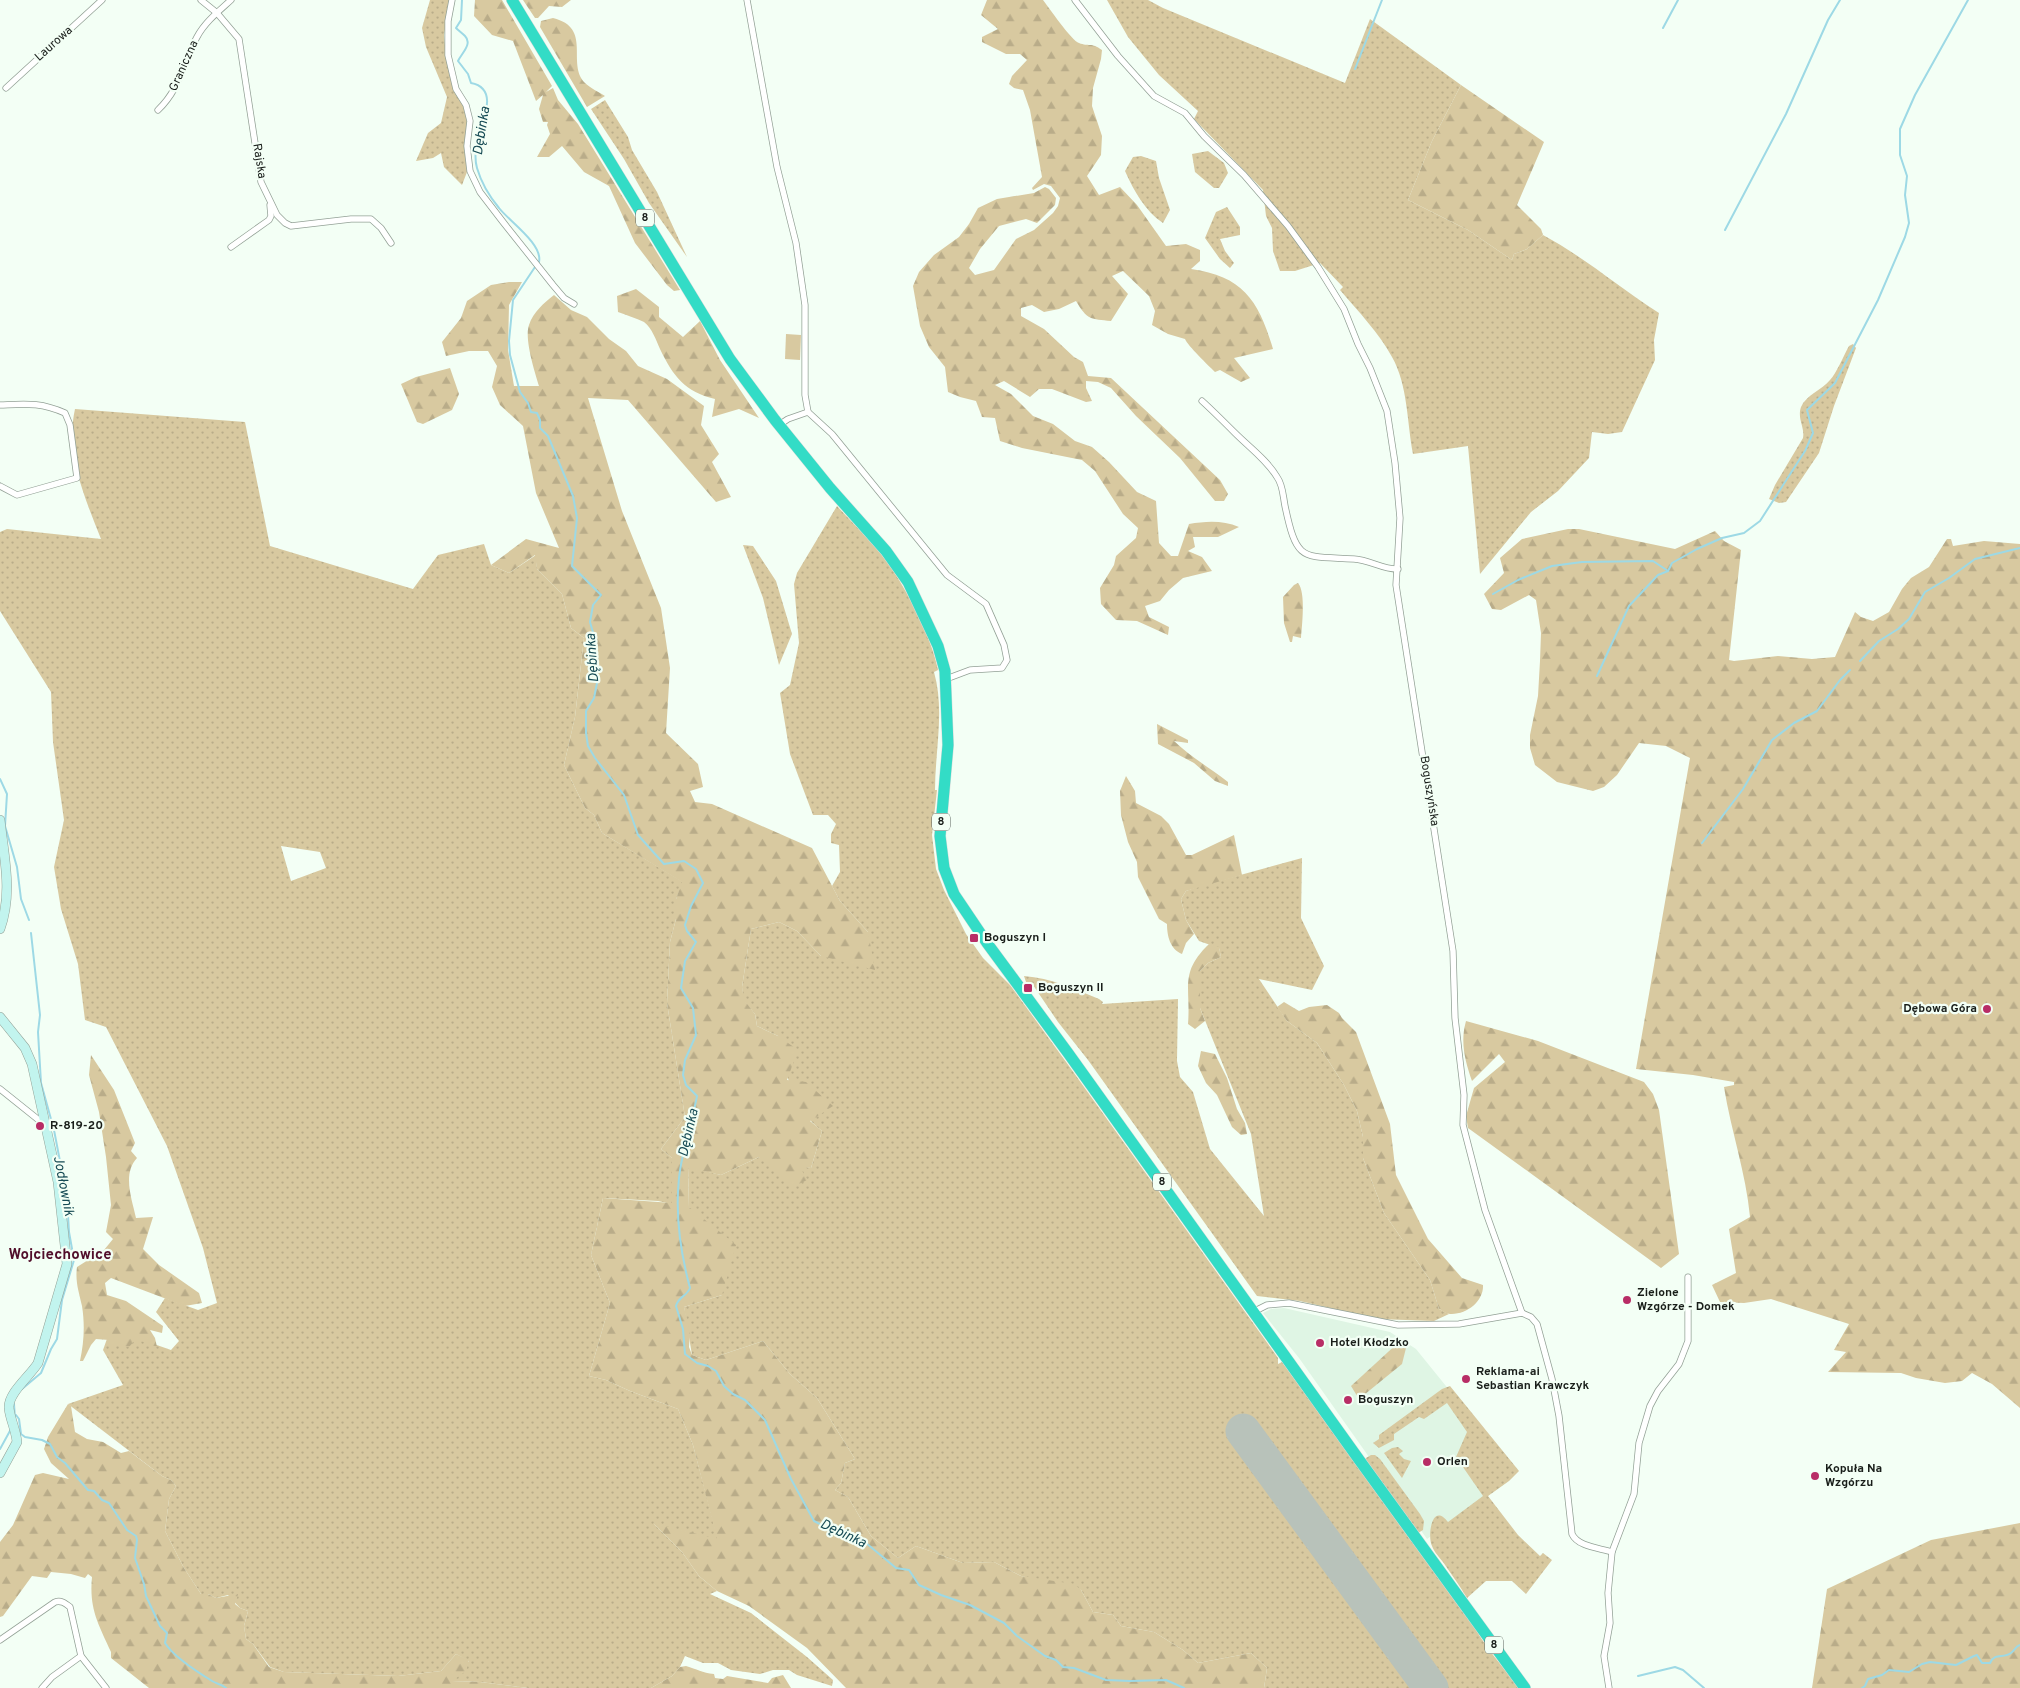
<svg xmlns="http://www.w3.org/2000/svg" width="2020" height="1688" font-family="Overpass,sans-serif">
  <defs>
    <pattern id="grass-dots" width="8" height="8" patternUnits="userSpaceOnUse" patternTransform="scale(1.25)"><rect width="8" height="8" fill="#d8c9a0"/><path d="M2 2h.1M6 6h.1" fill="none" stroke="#b9ac89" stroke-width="1.8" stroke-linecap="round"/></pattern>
    <pattern id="forest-firs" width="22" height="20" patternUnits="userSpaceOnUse" patternTransform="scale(1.25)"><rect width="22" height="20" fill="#d8c9a0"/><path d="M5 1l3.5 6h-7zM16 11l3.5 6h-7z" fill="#b9ac89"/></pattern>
  </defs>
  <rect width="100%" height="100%" fill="#f3fff5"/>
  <path fill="#dff5e4" d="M1284,1308L1390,1332L1416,1349L1450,1391L1507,1482L1427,1539L1299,1358L1263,1313L1271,1309Z"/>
  <g fill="url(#grass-dots)" fill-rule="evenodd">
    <path d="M430,0H450L444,35L446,56L464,106L467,122L464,146L467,172L462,185L444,167L441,153L433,158L416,161L428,133L441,123L447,97L426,47L422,28Z"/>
    <path d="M1107,0H1148L1163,8L1345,83L1370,19L1461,85L1432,141L1408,200L1468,230L1512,260L1514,254L1527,249L1543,235C1584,257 1620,288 1659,313L1654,340L1655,360L1622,432L1608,434L1592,432L1589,458L1558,491L1531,512L1480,574L1468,446L1413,454C1407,423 1408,385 1392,357C1379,333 1358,311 1340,290L1343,287L1320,263L1295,271H1280L1273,251L1272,228L1266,216L1263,190L1194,119L1198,111L1159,75L1128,37Z"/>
    <path d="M605,100L628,137L632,150L657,192L687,257L649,203L624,159L591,109Z"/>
    <path d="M1208,151L1224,163L1228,173L1219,188H1214L1195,172L1192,154Z"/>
    <path d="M1141,156L1156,161L1159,178L1170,210L1163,223C1145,211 1134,191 1125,171L1133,157Z"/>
    <path d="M1227,207L1240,227V235L1220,239L1225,251L1234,263L1230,268L1220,259L1205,238L1216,212Z"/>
    <path d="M1853,344L1856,348L1834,406L1819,453L1786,502L1779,503L1769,499L1775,485L1803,438C1805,427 1797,419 1801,407C1806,395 1822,390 1830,380C1836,374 1844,355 1849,346Z"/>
    <path d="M75,409L245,422L270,546L413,589L438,555L484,544L491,565L509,573L536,555L537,569L562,594L571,628L584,638L575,717L564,765L585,808L594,815L602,833L683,882L676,899V919L670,942L667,1003L685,1117L661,1149L672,1158V1204L658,1201L603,1198L591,1255L610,1303L589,1376L606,1380L630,1391L678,1409L693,1445L718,1540L654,1524L682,1552L699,1576L717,1591L710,1594L751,1613L807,1657L833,1680L832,1686L797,1675L789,1670H773L760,1674L731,1670L718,1663H703L685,1656L680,1667L672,1676L651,1688H528L480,1682L451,1681L469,1661L456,1654L441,1671L398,1676L284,1672L270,1667L253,1644L246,1639L244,1626L248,1611L240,1608L228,1595L216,1598L208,1594H201L184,1568L165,1531L169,1499L176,1486L171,1480L162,1476L68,1404L123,1385L103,1350L108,1336L134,1337L171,1350L179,1341L156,1312L165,1298L198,1310L217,1303L203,1248L167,1146L106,1027L85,1020L78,964L61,909L54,867L64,820L53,742L51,692L0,611V532L7,529L101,539C85,498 65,454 75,409ZM281,846L320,852L326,868L291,881Z"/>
    <path d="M837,506C855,526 877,546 892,569C910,596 932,639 938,670L934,672C945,710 935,751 935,790H937L932,835L936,869L944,890L966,934L983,958L1010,985L1069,1066L1278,1358V1364L1282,1362L1472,1622C1484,1647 1503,1666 1519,1688H1264L1267,1668L1251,1653L1198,1663L1183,1650L1154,1632L1121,1626L1113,1615L1093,1612L1081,1590L1021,1576L994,1562L963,1563L916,1546L898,1558L871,1536L848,1497L835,1490L841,1483L845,1463L855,1459L817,1398L790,1374L763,1341L706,1360L692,1355L684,1307L722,1295L689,1207L688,1167L721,1175L759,1157L811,1168L822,1131C792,1108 785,1071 778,1036L757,1026L755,1014L743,1000L742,987L751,929L779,922L797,931L821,956L868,932L840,901L832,886L840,872L839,845L831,843V834L836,824L828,815H813L790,754L780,693L790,685L799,643L794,584L797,573Z"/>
    <path d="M743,545L753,546L776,581L792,634L779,665L763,598Z"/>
    <path d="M1302,858L1301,918L1324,966L1312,990L1259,979L1287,1021L1317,1043L1344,1085L1357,1111L1363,1137V1158L1384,1213L1430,1280L1439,1309L1449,1314L1434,1321L1377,1319L1300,1301L1257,1296L1088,1060L1058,1022L1033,985L1026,982L1024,976C1051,978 1075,989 1099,999L1103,1002L1102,1004L1178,999L1177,1061L1180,1077L1193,1092L1210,1149L1264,1216L1251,1134L1200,1008V971L1208,963L1221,957L1219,948L1199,941L1186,920L1181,899L1186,891L1197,887Z"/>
    <path d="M1450,1386L1519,1471L1509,1481L1488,1496L1518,1535L1540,1556L1543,1553L1552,1560L1526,1594L1512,1581H1486L1467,1598C1460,1586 1451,1574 1443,1562C1440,1558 1434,1552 1432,1546C1427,1536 1432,1501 1448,1522L1483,1496L1456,1457L1467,1432L1447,1403L1424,1419L1419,1417L1394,1434V1440L1379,1448L1373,1443L1379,1439V1435L1442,1389Z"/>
    <path d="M1398,1447L1403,1451L1399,1454L1404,1459L1411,1461L1402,1478L1384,1453L1392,1448Z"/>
    <path d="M1371,1455H1375L1380,1459L1420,1514L1424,1521L1423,1530L1418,1533L1365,1461L1366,1458Z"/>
  </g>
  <g fill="url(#forest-firs)">
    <path d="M475,0H502L552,86L546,92L553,88L558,100L578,124L680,290L674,291L667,285L635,243L609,186L584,172L562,146L549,157H537L550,134L547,125L548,122H543L539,109L543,95L536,101L513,41L492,35L474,16Z"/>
    <path d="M523,0H571L562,7L549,6L538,18H535Z"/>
    <path d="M987,0H1043C1049,8 1072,41 1079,43C1089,47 1091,42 1102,50L1101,59L1093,88L1092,106L1102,136L1101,155L1087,176L1099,195L1120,187L1137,205L1166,246L1186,244L1200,250V261L1191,269C1243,276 1259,301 1273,349L1234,358L1250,378L1241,382L1220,370L1215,372C1208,365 1188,346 1185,339L1168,334L1152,325L1155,311L1149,296L1123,271L1112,276L1128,294L1111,321C1091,319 1087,320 1076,301L1059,309L1044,312L1032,305L1021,308V316L1044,329L1074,357L1083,362L1088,376L1111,378L1220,480L1228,494L1224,501H1215L1180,458L1136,416L1111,388L1098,382L1086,381V388L1092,401L1086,402L1052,389H1039L1030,397L1004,381L995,385L1011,394L1033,416L1053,424L1075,441L1092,447L1109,462L1137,492L1156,501L1159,543L1171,556H1178L1189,524C1206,521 1223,520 1239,527L1218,537H1193L1195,547L1188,551L1202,557L1212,571L1183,578L1169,590L1160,601L1145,606L1149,617L1169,627L1168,635L1137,621L1116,620L1101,604L1100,588L1114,565L1116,556L1136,538L1138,528L1123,514L1095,471L1082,460L1022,448L1000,441L995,418L982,417L976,401L960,397L948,392L945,367L929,347L920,326L913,286L919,272L934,255L959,237L969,224L978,208L997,199L1034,193L1045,187L1049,189L1056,198L1055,205L1037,223L1026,219L999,226L980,249L969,268L975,275L994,270L1016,239L1034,230L1053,213L1058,206L1060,198L1051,186L1044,184L1033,190L1032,188L1042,177L1030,110L1023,90L1014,88L1009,84L1012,76L1027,60L1020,54H1006L982,42V37L998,29L981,15Z"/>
    <path d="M553,18C593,28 566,63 585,83C590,88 599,92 605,96L587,107L540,27L541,21Z"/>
    <path d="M1461,85L1544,142L1517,205L1541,229L1543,235L1527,249L1514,254L1512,260L1468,230L1408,200L1432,141Z"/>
    <path d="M509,282H522L509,305L508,350L514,386H539C535,372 524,339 529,325C533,312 544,303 554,295L571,310L587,317L609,339L626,351L638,366L667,379L704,406L701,425L719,454L712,462L731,497L716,502L628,400L588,398L622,511L661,608L670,668L666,733L698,764L703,787L690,791L695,802L712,804L812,848L840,901L868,932L875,970L821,956L797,931L779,922L751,929L742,987L744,1000L755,1014L757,1026L778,1036L798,1050L787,1080L806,1082L833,1106L810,1121L822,1131L811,1168L800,1167L807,1180L793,1187L759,1157L721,1175L688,1168L689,1207L736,1245L722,1295L684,1307L690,1331L689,1347L692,1355L706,1360L763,1341L790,1374L817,1398L855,1459L845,1463L841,1483L835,1490L848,1497L871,1536L898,1558L916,1546L963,1563L994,1562L1021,1576L1074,1584L1081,1590L1093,1612L1113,1615L1121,1626L1154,1632L1183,1650L1198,1663L1251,1653L1267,1668L1264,1688H846L807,1648L749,1606L717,1591L699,1576L682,1552L653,1523L717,1539L693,1445L678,1409L630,1391L606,1380L589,1376L610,1303L591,1255L603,1198L672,1203V1158L661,1149L685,1117L667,1003L670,942L676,919V899L682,882L602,833L594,815L585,808L564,765L575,717L584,638L571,628L562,594L537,569L535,555L509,573L491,565L526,539L559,548L536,493L523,426L500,405L492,387L497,366L488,351H469L446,356L442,342L461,318L467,301L491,285Z"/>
    <path d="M636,289L659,307V317L683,337L700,321L720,360L759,418L739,409L712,417L715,399C685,392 673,376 660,349C656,340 652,328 644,322C636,318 626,315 618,312L617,296Z"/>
    <path d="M450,368L459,394L452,410L423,424L417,422L401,384L416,377Z"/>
    <path d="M1568,529H1579L1675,549L1715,531L1724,541L1741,550L1729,660L1734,661L1778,656L1812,659L1835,657L1855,612L1861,617L1873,621L1889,612L1902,589L1911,578L1929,567L1947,539H1951L1953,546L1984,541L2020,544V1408L1992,1384L1972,1373L1962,1381L1945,1383L1916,1378L1901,1373L1828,1372L1846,1352L1834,1350L1849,1324L1771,1299L1744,1303L1720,1302L1712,1285L1736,1273L1729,1229L1750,1217C1746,1173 1731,1131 1724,1087L1734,1085V1082L1693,1075L1636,1069L1690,758L1666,746L1639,743L1617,775L1604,787L1593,791L1557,782L1535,765L1530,748V735L1538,696L1540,661L1541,633L1536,600L1529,595L1501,610L1492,609L1484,594L1504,573L1500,558L1522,539Z"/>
    <path d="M1298,583C1306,592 1302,626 1301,638L1293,636L1292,642H1290L1284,623L1283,597L1294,585Z"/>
    <path d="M1157,724L1188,740V743L1174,741C1191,757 1210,768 1228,782V786L1215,781L1194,763L1158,744Z"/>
    <path d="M1126,776L1135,791L1136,803L1161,816L1169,824L1186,855H1192L1234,835L1242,875L1186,891L1181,899L1186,920L1194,934L1186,943L1182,954C1170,949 1167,936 1167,924L1159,919L1138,877L1137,862L1128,842L1121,815L1120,791Z"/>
    <path d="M1209,944L1219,947L1221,957L1208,963L1200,971V1008L1205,1021L1195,1029L1188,1024C1191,987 1179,973 1209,944Z"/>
    <path d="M1284,1002L1299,1011L1309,1007L1327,1005L1339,1013L1342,1018L1356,1032L1390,1124L1396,1175L1428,1239L1462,1278L1483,1285C1484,1301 1467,1315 1450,1314C1447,1314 1443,1311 1439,1309L1430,1280L1384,1213L1363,1158V1137L1357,1111L1344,1085L1317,1043L1287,1021L1277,1007Z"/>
    <path d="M1466,1021L1538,1041L1644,1082L1653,1094L1659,1110L1679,1254L1661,1268L1468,1128L1466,1116L1474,1088L1505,1062L1499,1054L1472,1081C1465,1061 1460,1042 1466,1021Z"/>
    <path d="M1201,1051L1215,1054L1227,1078L1237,1109L1245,1123L1247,1134L1241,1135L1232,1127L1217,1095L1206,1083L1198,1066Z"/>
    <path d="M91,1055L114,1090L135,1143L131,1151L137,1158C122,1174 132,1199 136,1218L153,1217L143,1249L159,1265L199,1293L202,1303L185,1306L111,1278L105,1283L107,1295L126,1301L163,1326L162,1333L150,1330L155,1338L157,1347L136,1339L129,1347L108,1345L109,1340L96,1339L91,1345L83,1361H80C84,1342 85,1325 82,1306C79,1292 75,1282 77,1267L104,1250L113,1239L106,1232L111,1205L106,1157L99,1112L89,1075Z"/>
    <path d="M1400,1341L1406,1348L1402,1364L1359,1399L1351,1386Z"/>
    <path d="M68,1404L71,1406L75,1432L87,1439L103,1442L121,1453L129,1451L162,1476L171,1480L176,1486L169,1499L165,1531L184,1568L201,1594H208L216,1598L238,1594L235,1604L240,1608L248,1611L244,1626L246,1639L253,1644L269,1667L284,1672L398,1676L441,1671L456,1654L469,1660L466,1671L452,1681L480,1682L528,1688H149L111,1658V1652C98,1623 89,1609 92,1577L88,1574L85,1578L71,1574L51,1572L47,1578L32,1576L3,1616L0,1617V1542L13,1525L35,1475L43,1473L69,1479L51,1463L44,1449L48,1437Z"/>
    <path d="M2020,1523V1688H1812L1827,1589L1931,1540Z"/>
    <path d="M686,1666C697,1669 702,1673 714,1674L715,1678L723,1679L727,1676L768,1683L772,1678L783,1675L791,1688H651L672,1676L680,1667Z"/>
  </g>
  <path fill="#d8c9a0" d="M786,334L801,335L800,360L785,359Z"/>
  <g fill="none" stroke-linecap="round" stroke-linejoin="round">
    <g stroke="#9dd9e5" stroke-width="2">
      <path d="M462,0L461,20L456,28C459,31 462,33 465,36C473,44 461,54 458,61L468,74L471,83C498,88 484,118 479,134C476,145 474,158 477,168C481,182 490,197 499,208C509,221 543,244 539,262"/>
      <path d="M1663,28L1678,0"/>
      <path d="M1355,69L1382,0"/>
      <path d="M1725,230L1786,114L1828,20L1840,0"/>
      <path d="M535,267L513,300L509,341L510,355L520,392L528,403L531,412L537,413L540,420V428L548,436L573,496L577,518L572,566L601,595L593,605L590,622L594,636L597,663L594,672L597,683L594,698L586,711V733L588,746L595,758L624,795L638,835L664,864L684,861L696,869L703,883L691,906L685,925L687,931L696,942L685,961L681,988L693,1008L696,1035L685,1060L683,1075L686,1085L697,1096C692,1123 682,1150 679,1178C675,1216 680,1251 690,1288C687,1296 678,1297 676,1306L683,1329L685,1354L697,1363L708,1366L716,1371L724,1386L733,1394L745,1400L765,1420L791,1479L814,1521L831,1530L866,1543L896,1568L909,1570L919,1585L941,1595L970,1605L1004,1623L1017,1636L1045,1656L1056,1660L1063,1667L1074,1668L1106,1680L1130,1681L1166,1680L1184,1688"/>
      <path d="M1493,594L1518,580L1552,566L1582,562L1653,561L1668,571"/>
      <path d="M1860,661L1879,641L1898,629L1909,619L1925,592L1949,578L1975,559L2020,548"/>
      <path d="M1597,676L1629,606L1658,575L1668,571L1672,563L1697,549L1722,538L1744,533L1760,521L1805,451L1813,433L1807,410L1835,383L1878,300L1905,237L1909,223L1905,195L1907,176L1900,155V129L1915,95L1968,0"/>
      <path d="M0,779L7,794L5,826L17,867L21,899L29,920"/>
      <path d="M1702,843L1743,789L1772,740L1794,723L1817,711L1840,680L1850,670"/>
      <path d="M22,1389L41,1373L51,1349L57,1339L62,1300L74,1260L69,1232L67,1198L54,1130L41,1083L38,1032L40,1015L31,933"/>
      <path d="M14,1404L15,1418"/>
      <path d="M16,1415L19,1419L21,1434L25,1437L42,1440L50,1444L57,1457L65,1463L82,1483L88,1490L94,1491L102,1500L109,1503L127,1530L136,1536L137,1540L135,1558L144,1584L146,1596L160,1626L167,1633L165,1643C173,1656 199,1673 212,1681C217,1684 221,1684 226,1688"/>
      <path d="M0,1449L11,1429"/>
      <path d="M1638,1676L1675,1667L1683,1670L1704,1688"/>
      <path d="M1862,1688L1865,1686L1868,1679L1882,1675L1889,1670L1909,1672L1922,1664L1930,1662L1956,1665L1974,1656L1977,1655L1982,1663H1990C1995,1652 2003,1659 2011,1653C2015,1650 2015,1647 2020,1645"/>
    </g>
    <path stroke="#b8c2ba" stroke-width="35" d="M1243,1431L1431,1688"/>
    <defs>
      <g id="street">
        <path d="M201,0L217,13L239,39L261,182L277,215L285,223L291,226L351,219H371L381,228L391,243"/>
        <path d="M452,0L448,21V55L456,89L466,105L470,121L467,146L470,171L480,192L503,222L553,285L564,298L574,304"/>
        <path d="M747,0L777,167L796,243L805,305V395L808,412"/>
        <path d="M1075,0L1118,56L1154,96L1185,113L1204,136L1244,175L1288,226L1318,267L1344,309L1358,344L1370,368L1387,411L1395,463L1400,518L1396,585L1453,951L1455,1018L1464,1095L1463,1125L1485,1210L1522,1313L1531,1317L1537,1324L1552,1379L1559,1416L1572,1534C1578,1547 1600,1548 1612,1552"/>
        <path d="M6,88L102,0"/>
        <path d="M158,110C181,88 182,64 197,37C205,22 219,11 231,0"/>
        <path d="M231,247L269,220L271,216L270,205"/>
        <path d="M1202,401C1213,411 1224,422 1235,433C1249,447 1267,460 1277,477C1283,485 1283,496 1285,506C1297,563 1302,556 1354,559C1370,560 1384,570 1398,569"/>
        <path d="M0,405C26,404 40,402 65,413L70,425L77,478L17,495L0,486"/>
        <path d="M779,425L788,419L808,412L832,434L947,575L986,604L1004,645L1007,660L1002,668L970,670L946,679"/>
        <path d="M0,1089L45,1125"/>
        <path d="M1253,1312L1267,1305L1289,1303L1398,1325L1459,1324L1522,1313"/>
        <path d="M0,1640L55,1602C61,1600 65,1603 70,1607L81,1656L106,1688"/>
        <path d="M42,1688L52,1677L81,1656"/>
        <path d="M1609,1688L1604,1656L1610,1623L1608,1593L1612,1552L1634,1494L1639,1443L1650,1406L1658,1391L1679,1364L1688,1341V1277"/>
      </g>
      <g id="secondary">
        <path d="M0,820C4,857 13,893 0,929"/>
        <path d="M0,1017L25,1048L32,1064L58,1182L67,1264L38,1363C30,1376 8,1393 9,1408C10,1419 16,1430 17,1442L0,1473"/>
      </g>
      <path id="highway" d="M512,0L730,359L775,420L830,488L886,551L908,582L938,646L945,671L948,745L940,836L944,868L954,894L987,943L1068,1053L1360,1461L1525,1688"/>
    </defs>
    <use href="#street" stroke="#93a196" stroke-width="7"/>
    <use href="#secondary" stroke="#93a196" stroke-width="10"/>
    <use href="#highway" stroke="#dadbda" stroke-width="12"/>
    <use href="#street" stroke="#fff" stroke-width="5.5"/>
    <use href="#secondary" stroke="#c2f4ee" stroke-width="9"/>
    <use href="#highway" stroke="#33dcc6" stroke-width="11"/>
  </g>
  <g fill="#b82d66" stroke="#f3fff5" stroke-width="2">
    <rect x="969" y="933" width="10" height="10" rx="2.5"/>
    <rect x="1023" y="983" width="10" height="10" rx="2.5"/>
    <circle cx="1987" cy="1009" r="5"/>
    <circle cx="40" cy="1126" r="5"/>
    <circle cx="1627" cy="1300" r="5"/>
    <circle cx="1320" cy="1343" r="5"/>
    <circle cx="1466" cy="1379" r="5"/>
    <circle cx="1348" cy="1400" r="5"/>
    <circle cx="1427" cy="1462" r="5"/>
    <circle cx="1815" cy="1476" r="5"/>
  </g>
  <g text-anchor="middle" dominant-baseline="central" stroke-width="4.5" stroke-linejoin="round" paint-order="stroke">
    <g fill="#f3fff5" stroke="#5a625c" stroke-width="1">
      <rect x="636" y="209.5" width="18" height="17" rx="4"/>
      <rect x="932" y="813.5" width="18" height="17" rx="4"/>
      <rect x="1153" y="1173.5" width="18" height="17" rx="4"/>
      <rect x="1485" y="1636.5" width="18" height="17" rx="4"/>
    </g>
    <g font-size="11" font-weight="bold" fill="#191e1a">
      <text x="645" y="218">8</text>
      <text x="941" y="822">8</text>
      <text x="1162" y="1182">8</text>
      <text x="1494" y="1645">8</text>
    </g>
    <g font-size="12" fill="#191e1a" stroke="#f3fff5">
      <text transform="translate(54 44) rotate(-42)">Laurowa</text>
      <text transform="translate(184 66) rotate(-66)">Graniczna</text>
      <text transform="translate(259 161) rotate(81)">Rajska</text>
      <text transform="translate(1429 791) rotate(81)">Boguszyńska</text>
    </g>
    <g font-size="12" font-weight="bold" fill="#191e1a" stroke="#f3fff5" text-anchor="start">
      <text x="984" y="938">Boguszyn I</text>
      <text x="1038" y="988">Boguszyn II</text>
      <text x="1977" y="1009" text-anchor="end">Dębowa Góra</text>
      <text x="50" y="1126">R-819-20</text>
      <text x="1637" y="1293">Zielone<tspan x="1637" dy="14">Wzgórze - Domek</tspan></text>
      <text x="1330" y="1343">Hotel Kłodzko</text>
      <text x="1476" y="1372">Reklama-ai<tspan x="1476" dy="14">Sebastian Krawczyk</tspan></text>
      <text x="1358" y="1400">Boguszyn</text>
      <text x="1437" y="1462">Orlen</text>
      <text x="1825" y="1469">Kopuła Na<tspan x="1825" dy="14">Wzgórzu</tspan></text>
    </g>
    <g font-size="14" font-style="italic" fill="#164b54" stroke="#f3fff5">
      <text transform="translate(482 131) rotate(-81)">Dębinka</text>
      <text transform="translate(593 658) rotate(-94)">Dębinka</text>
      <text transform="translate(689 1133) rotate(-77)">Dębinka</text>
      <text transform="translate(63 1186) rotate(79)">Jodłownik</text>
      <text transform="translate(843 1534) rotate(25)">Dębinka</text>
    </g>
    <g font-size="15" font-weight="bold" fill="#510e2a" stroke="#f3fff5">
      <text x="60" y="1255">Wojciechowice</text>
    </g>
  </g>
</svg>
